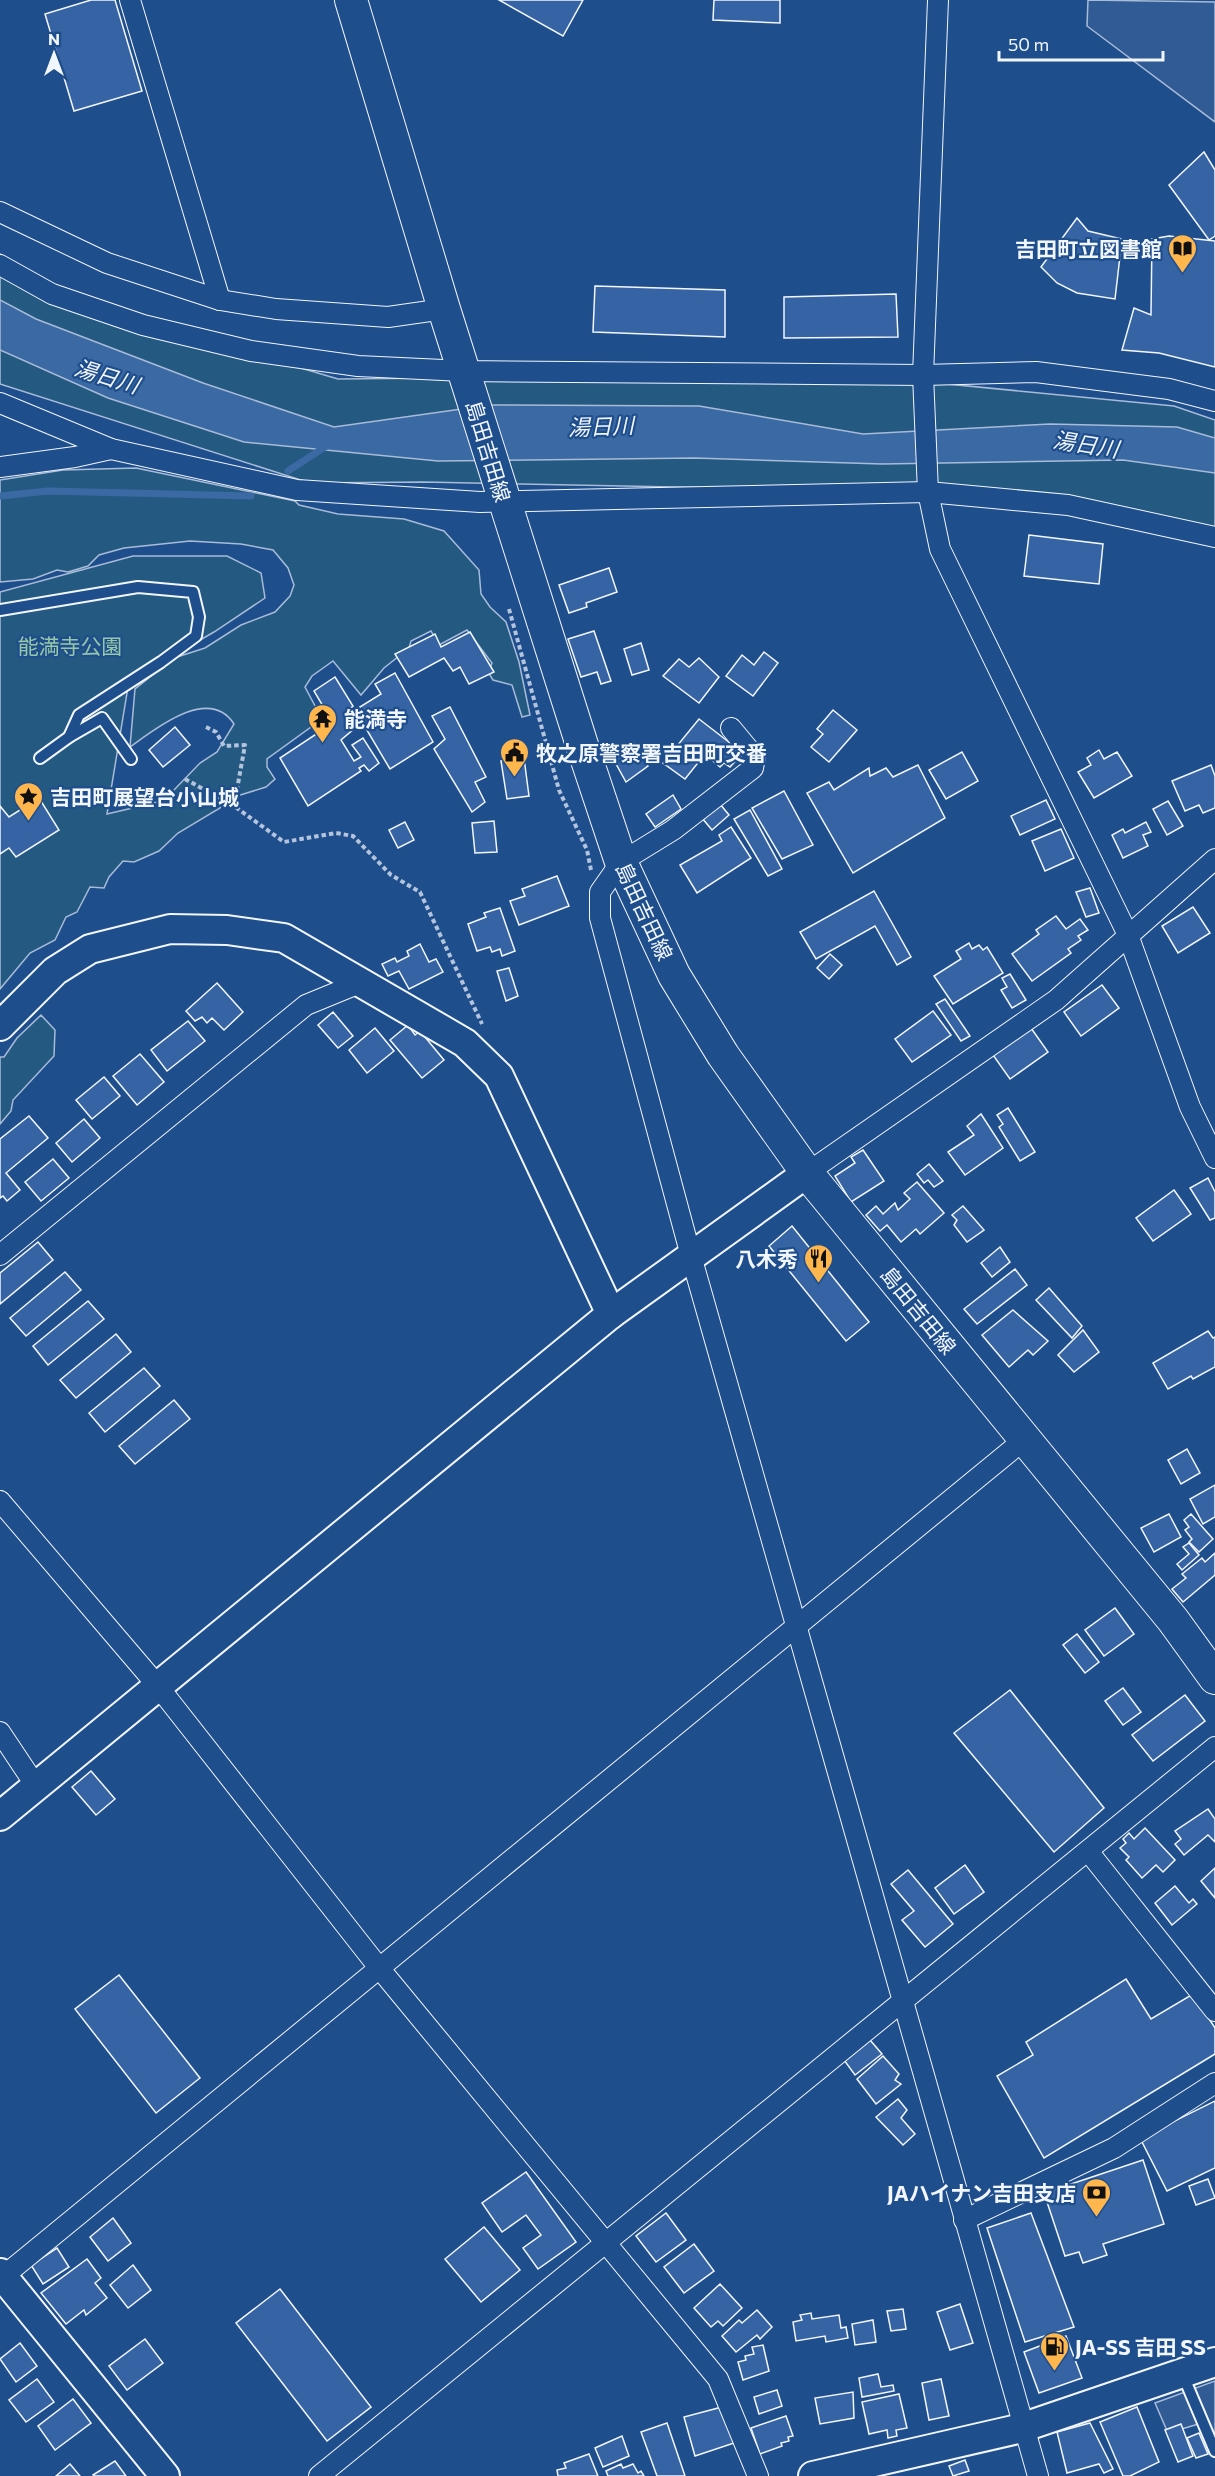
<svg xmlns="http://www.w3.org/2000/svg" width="1215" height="2476" font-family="Commissioner,'Noto Sans JP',sans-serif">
  <rect width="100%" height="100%" fill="#1f4e8c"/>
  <g fill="#245a82" stroke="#a8bbd7" stroke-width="1.5">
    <path d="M0,254L76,302L338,379L844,374L1174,406L1215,420V527L928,492L422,482L310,483L0,384Z"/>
    <path d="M136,468L295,501L299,505L338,514L404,519L444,531L479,570L481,594L490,607L506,622L519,662L530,715L522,717L512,685L493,680L488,672L492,663L467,630L439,645L431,631L411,641L409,648L384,668L361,695L333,661L312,676L305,687L322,719L267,759V767L275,779L266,787L224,800L220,808L178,833L159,851L134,862L123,861L109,877L104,888L90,887L77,912L66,917L55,940L30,953L0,989V592L133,556H227L261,573L265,598L214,632L129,681L107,814L158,802L173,791L200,763L217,752L234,724C209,685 155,729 130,747L135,689L174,658L205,648L241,625L275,612L290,596L294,585L288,568L273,550L241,544L190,541L124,548L99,555L88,566L68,572L57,570L33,579L0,582V480L63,470Z"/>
    <path d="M41,1015L55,1030L54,1056L13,1100L11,1111L0,1124V1057H4L17,1038Z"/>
  </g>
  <g fill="#305b95" stroke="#a8bbd7" stroke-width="1.5">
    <path d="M1088,0L1215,2V122L1087,26Z"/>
    <path d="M1215,2381V2453L1202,2423L1168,2433L1155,2403Z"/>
  </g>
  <path fill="#3b69a3" stroke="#a8bbd7" stroke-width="1.5" d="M0,300L36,319L203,383L334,427L490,405L699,406L863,434L1050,424L1177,427L1215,438V473L1123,460L882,464L695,458L438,461L244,442L108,398L0,350Z"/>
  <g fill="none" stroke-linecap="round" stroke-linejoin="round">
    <g stroke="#3b69a3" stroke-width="7">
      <path d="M288,471L328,445"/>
      <path d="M0,496L48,491L251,496"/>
    </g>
  </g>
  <g fill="#3563a3" stroke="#f2f6ff" stroke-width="1.5">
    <path d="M91,0H115L142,91L74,111L45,14Z"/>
    <path d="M499,0H583L563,36Z"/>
    <path d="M714,0H780V23L713,20Z"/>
    <path d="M1204,152L1215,170V236L1209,240L1169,185Z"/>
    <path d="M1077,218L1088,231L1122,239L1115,299L1077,293L1057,283L1041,267Z"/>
    <path d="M1169,236L1215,241V367L1159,353L1122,350L1134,308L1151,315L1152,239Z"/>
    <path d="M595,286L725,290V337L593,332Z"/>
    <path d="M896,294L898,337L784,338V297Z"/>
    <path d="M1029,535L1103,544L1099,584L1024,576Z"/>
    <path d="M609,568L617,592L586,603L587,607L569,613L559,585Z"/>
    <path d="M594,631L611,681L601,684L597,672L581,677L568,639Z"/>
    <path d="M470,632L494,672L469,684L460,667L453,671L444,658L409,677L395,654L435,634L441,647Z"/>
    <path d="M641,643L649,670L632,675L624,649Z"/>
    <path d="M764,652L778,663L753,696L726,676L742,655L754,665Z"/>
    <path d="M699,658L719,677L699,703L663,676L679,659L689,667Z"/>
    <path d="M395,673L433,742L390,769L355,710L381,694L375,684Z"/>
    <path d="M335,677L353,706L345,713L355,728L341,740L354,761L361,757L352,745L363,738L379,763L369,771L364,765L359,768L361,771L308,806L280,758L333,723L314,691Z"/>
    <path d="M450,707L486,777L475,782L485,802L472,812L434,749L445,739L432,716Z"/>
    <path d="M833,710L857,730L829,762L811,747L823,734L817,729Z"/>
    <path d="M699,719L743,753L730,767L724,763L720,767L705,754L685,779L663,763Z"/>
    <path d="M175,727L190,745L163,767L149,750Z"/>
    <path d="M634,743L648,766L626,782L611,755Z"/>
    <path d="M1099,750L1104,759L1117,752L1132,776L1094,798L1078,772L1091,765L1087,758Z"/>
    <path d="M962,752L978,781L946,799L929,770Z"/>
    <path d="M524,758L529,796L507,799L501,761Z"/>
    <path d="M918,765L945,818L853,873L807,793L829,782L834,790L869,768L870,776L886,768L893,777Z"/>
    <path d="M1211,765L1215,776V808L1203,813L1199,805L1185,811L1172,781Z"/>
    <path d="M784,791L813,845L782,859L752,808Z"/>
    <path d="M673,795L681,809L655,827L646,814Z"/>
    <path d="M39,798L59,830L16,857L9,848L0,854V806L9,817Z"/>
    <path d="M1046,800L1055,819L1020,835L1011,816Z"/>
    <path d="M1168,801L1183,826L1167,835L1153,809Z"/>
    <path d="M720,804L729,815L712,830L702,818Z"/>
    <path d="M750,810L782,869L768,876L734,819Z"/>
    <path d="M494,821L497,852L475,853L472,823Z"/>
    <path d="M405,822L414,840L398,848L389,830Z"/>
    <path d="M1146,822L1151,832L1143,835L1148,846L1123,858L1112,835L1123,829L1125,833Z"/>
    <path d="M731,827L751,858L697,893L680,865L722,841L719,835Z"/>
    <path d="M1061,829L1074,858L1045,871L1032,841Z"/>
    <path d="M557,876L569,906L519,925L510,901L525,896L522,889Z"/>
    <path d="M1090,888L1099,913L1086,917L1076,892Z"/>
    <path d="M874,891L911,957L897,965L875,926L816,959L800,932Z"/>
    <path d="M1193,907L1210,933L1178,953L1162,926Z"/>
    <path d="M500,908L515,951L502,956L500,949L492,952L490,947L477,951L468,924L486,917L484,913Z"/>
    <path d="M1056,916L1066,929L1080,919L1088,930L1078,936L1081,940L1068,949L1071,953L1032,981L1012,954L1039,934L1036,930Z"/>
    <path d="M969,943L972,949L979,945L983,950L987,947L1003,973L953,1004L934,976L961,959L956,951Z"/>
    <path d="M420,944L429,962L436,959L443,972L409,989L399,971L388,976L382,964L395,958L397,962L409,956L407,951Z"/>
    <path d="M830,954L842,965L829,979L817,968Z"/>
    <path d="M509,968L518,996L506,1001L497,971Z"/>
    <path d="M1010,974L1026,1000L1012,1008L1001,990L1007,987L1002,978Z"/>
    <path d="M217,983L243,1012L224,1030L212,1018L207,1023L202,1017L195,1021L186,1011Z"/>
    <path d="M1102,985L1119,1008L1081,1036L1064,1012Z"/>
    <path d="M945,999L970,1036L961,1041L936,1004Z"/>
    <path d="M933,1011L951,1035L912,1062L895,1039Z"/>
    <path d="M333,1012L353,1036L338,1048L318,1025Z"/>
    <path d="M188,1021L205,1041L167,1071L151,1050Z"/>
    <path d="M408,1025L415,1035L420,1031L444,1060L422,1078L390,1040Z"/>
    <path d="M375,1028L394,1051L367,1073L349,1050Z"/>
    <path d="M1031,1028L1048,1052L1010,1079L993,1055Z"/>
    <path d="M140,1054L164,1082L137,1105L113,1076Z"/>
    <path d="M104,1077L120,1096L92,1119L76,1100Z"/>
    <path d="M1008,1108L1035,1152L1020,1161L999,1127L1003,1124L997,1115Z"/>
    <path d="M981,1114L1003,1148L965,1175L948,1152L974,1135L967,1126Z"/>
    <path d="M29,1116L48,1138L6,1173L20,1190L7,1201L3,1196L0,1198V1139Z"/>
    <path d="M84,1119L100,1138L72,1162L56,1143Z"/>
    <path d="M863,1150L884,1181L851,1202L835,1176L855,1163L851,1157Z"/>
    <path d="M53,1159L69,1178L41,1201L25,1182Z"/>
    <path d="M929,1164L943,1181L934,1187L928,1180L924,1183L917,1174Z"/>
    <path d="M1208,1178L1215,1192V1218L1210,1220L1190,1188Z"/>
    <path d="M917,1182L944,1213L920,1234L916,1229L901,1242L887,1225L880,1231L866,1215L876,1206L883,1214L895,1203L898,1210L910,1199L904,1193Z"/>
    <path d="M1174,1190L1191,1214L1153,1241L1136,1218Z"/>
    <path d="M963,1206L984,1230L967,1242L954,1225L957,1220L952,1215Z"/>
    <path d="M792,1226L869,1322L846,1341L769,1246Z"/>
    <path d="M38,1242L53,1260L0,1304V1273Z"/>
    <path d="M1000,1247L1010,1262L992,1277L981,1263Z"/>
    <path d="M1015,1269L1027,1285L977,1324L964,1309Z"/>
    <path d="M65,1272L81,1290L26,1336L10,1318Z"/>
    <path d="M1049,1288L1082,1326L1072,1338L1036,1300Z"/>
    <path d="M88,1301L104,1319L48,1365L33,1346Z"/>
    <path d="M1013,1310L1048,1341L1033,1355L1028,1350L1009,1367L982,1335Z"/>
    <path d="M1083,1330L1099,1352L1074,1372L1058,1355Z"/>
    <path d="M1208,1331L1213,1338L1215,1337V1367L1193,1379L1191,1376L1168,1389L1153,1363Z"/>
    <path d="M116,1334L131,1352L76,1398L60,1380Z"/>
    <path d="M144,1368L160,1386L105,1432L89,1413Z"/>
    <path d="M174,1400L190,1419L135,1464L119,1446Z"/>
    <path d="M1187,1449L1200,1473L1181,1484L1168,1460Z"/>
    <path d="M1215,1485V1517L1203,1524L1190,1499Z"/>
    <path d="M1169,1514L1181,1537L1154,1552L1141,1528Z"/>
    <path d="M1191,1514L1213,1539L1199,1552L1189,1542L1192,1539L1185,1530L1189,1527L1184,1520Z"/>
    <path d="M1189,1543L1199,1555L1182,1570L1177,1564L1189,1554L1183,1547Z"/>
    <path d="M1215,1553V1575L1183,1602L1172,1589L1186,1578L1182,1574L1202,1558L1205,1562Z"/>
    <path d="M1115,1608L1134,1634L1104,1656L1085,1630Z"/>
    <path d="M1077,1634L1099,1662L1085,1673L1063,1645Z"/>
    <path d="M1123,1688L1141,1712L1123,1725L1105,1701Z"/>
    <path d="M1010,1690L1104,1808L1054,1852L954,1733Z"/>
    <path d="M1185,1695L1205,1721L1153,1761L1132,1735Z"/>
    <path d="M91,1771L115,1799L96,1815L72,1787Z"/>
    <path d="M1208,1809L1215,1819V1842L1208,1835L1184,1855L1175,1844L1181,1839L1175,1831Z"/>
    <path d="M1145,1828L1175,1860L1163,1872L1156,1865L1142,1878L1126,1860L1129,1857L1120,1848L1126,1843L1123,1839L1129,1833L1134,1839Z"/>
    <path d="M965,1865L984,1892L954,1914L935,1888Z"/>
    <path d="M1215,1868V1898L1201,1881Z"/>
    <path d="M908,1870L953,1924L925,1947L902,1920L914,1911L891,1884Z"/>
    <path d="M1175,1886L1189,1903L1193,1899L1197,1904L1172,1925L1155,1903Z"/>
    <path d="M119,1975L200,2078L156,2113L75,2009Z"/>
    <path d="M1126,1979L1151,2019L1193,1994L1215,2028V2054L1044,2158L997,2076L1033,2055L1026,2042Z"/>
    <path d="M870,2040L882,2054L855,2075L844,2060Z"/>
    <path d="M883,2056L899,2074L895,2080L901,2084L876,2104L857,2079Z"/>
    <path d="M898,2099L907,2110L901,2118L915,2134L903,2145L876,2117Z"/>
    <path d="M1215,2101V2168L1167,2191L1140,2138Z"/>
    <path d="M1143,2160L1164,2224L1103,2244L1107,2255L1083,2263L1079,2252L1065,2256L1044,2193Z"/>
    <path d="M526,2172L576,2242L538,2269L523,2248L541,2235L526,2215L502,2232L482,2203Z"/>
    <path d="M1208,2179L1215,2198L1196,2205L1189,2186Z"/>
    <path d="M666,2213L686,2240L656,2262L636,2236Z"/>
    <path d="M1031,2213L1074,2327L1025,2342L987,2228Z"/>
    <path d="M113,2218L131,2243L108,2261L90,2237Z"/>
    <path d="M484,2227L520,2270L481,2302L445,2259Z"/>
    <path d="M694,2244L714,2271L684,2293L664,2267Z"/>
    <path d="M57,2248L69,2267L43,2284L31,2265Z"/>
    <path d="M87,2259L101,2278L95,2283L107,2298L86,2315L84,2310L66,2324L41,2293Z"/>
    <path d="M133,2265L151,2290L128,2308L110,2285Z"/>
    <path d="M720,2284L742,2308L723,2326L718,2321L711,2327L694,2308Z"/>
    <path d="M280,2289L371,2407L327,2441L236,2323Z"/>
    <path d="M960,2304L973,2343L950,2350L937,2312Z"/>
    <path d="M903,2309L906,2329L891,2331L887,2311Z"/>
    <path d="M757,2310L772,2327L760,2339L757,2335L736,2352L722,2336L739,2320L742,2323Z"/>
    <path d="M811,2313L812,2319L839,2315L841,2328L846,2327L848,2338L826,2342L825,2336L796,2341L793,2322L802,2320L800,2315Z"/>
    <path d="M873,2320L876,2342L855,2345L852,2324Z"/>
    <path d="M1066,2336L1082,2378L1039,2393L1024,2352Z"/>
    <path d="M145,2339L163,2363L127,2390L109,2366Z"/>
    <path d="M20,2343L37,2366L16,2382L0,2359Z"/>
    <path d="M763,2345L769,2371L743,2380L738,2362L746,2360L745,2356L754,2354L752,2347Z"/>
    <path d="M878,2374L881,2387L893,2385L894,2391L862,2397L859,2378Z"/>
    <path d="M37,2379L54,2402L26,2422L9,2400Z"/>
    <path d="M941,2379L949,2416L929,2420L922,2383Z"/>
    <path d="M777,2390L782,2406L759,2414L754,2397Z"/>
    <path d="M853,2392L854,2418L820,2424L815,2398Z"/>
    <path d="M899,2394L907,2428L896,2430L897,2436L888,2438L887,2430L869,2434L862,2402Z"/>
    <path d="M73,2399L91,2423L55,2450L38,2426Z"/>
    <path d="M722,2407L734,2443L695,2456L684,2417Z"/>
    <path d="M1137,2407L1159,2462L1130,2476H1123L1100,2422Z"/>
    <path d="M786,2416L793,2436L788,2437L789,2441L781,2443L782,2446L760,2454L751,2428Z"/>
    <path d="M667,2423L685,2476H657L641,2432Z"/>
    <path d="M1090,2423L1113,2469L1104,2473L1099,2464L1067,2473L1057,2432Z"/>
    <path d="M1181,2424L1193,2456L1178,2462L1165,2430Z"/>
    <path d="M1199,2433L1208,2454L1196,2458L1187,2438Z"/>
    <path d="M622,2436L629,2456L603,2467L595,2448Z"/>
    <path d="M589,2454L598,2476H558L557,2470L566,2468L564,2463Z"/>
    <path d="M965,2460L969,2471L953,2476L949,2466Z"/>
    <path d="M115,2461L126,2476H94L93,2475Z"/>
    <path d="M70,2464L80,2476H56Z"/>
    <path d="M621,2464L623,2468L633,2464L638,2473L641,2471L644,2476H608L606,2471Z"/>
  </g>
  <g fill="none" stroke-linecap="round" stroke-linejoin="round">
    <defs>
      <g id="lane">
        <path d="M0,610L138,587L193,592L199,617L196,636L161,662L79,715L69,737L40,758"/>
        <path d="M69,737L102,718L131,759"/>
        <path d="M1182,2373L1215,2451"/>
      </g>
      <g id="street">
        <path d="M130,0L220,300"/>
        <path d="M938,0L923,375L928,492L940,549L1128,935L1190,1107L1215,1158"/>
        <path d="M0,212L107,263L220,300L276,309L388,317L444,309"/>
        <path d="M0,265L52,294L143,325L251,351L358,366L464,371L923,375L1036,372L1169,389L1215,401"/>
        <path d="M0,403L111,449L297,490L480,502L928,492L1068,505L1215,537"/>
        <path d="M0,467L75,457L111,449"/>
        <path d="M731,728L755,757L753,768L673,830L621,862L600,892V918L691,1256L1038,2476"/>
        <path d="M807,1173L1056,1000L1215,859"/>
        <path d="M0,1255L306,1005L362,982"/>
        <path d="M0,1501L157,1685L380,1969L718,2379L758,2476"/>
        <path d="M0,1732L36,1786"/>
        <path d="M1088,1851L1215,2011"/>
        <path d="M964,2220L1114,2148L1215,2083"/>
        <path d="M0,2279L1025,1439"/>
        <path d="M319,2476L1215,1747"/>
      </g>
      <g id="secondary">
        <path d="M0,1026L55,971L90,949L170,929L227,930L284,938L465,1043L499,1076L611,1314"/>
        <path d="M0,1816L611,1314L807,1173"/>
        <path d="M0,2273L165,2476"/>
        <path d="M813,2476L1018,2429L1215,2362"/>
      </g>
      <path id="primary" d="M351,0L444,309L582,745L621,862L674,975L723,1055L807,1173L1173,1620L1215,1678"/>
    </defs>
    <use href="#lane" stroke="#f2f6ff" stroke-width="14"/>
    <use href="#street" stroke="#f2f6ff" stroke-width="22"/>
    <use href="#secondary" stroke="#f2f6ff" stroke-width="32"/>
    <use href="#primary" stroke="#f2f6ff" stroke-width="34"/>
    <g stroke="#b3c4dc" stroke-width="4" stroke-dasharray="4.5 3" stroke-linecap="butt">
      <path d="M509,609L559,790L587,850L591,870"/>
      <path d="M206,727L216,732L224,746L245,745L234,806L284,842L336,833L353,836L391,875L420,892L482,1024"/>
      <path d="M185,779L234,806"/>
    </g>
    <use href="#lane" stroke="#1f4e8c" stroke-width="10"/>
    <use href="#street" stroke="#1f4e8c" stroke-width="20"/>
    <use href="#secondary" stroke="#1f4e8c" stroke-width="28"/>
    <use href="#primary" stroke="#1f4e8c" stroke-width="32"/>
  </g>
  <defs>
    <symbol id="library-pin" viewBox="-11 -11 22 30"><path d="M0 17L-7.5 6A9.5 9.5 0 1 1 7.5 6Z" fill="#ffb74d" stroke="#1f4e8c"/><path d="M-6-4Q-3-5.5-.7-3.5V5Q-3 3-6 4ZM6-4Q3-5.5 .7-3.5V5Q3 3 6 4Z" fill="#111"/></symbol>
    <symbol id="temple-pin" viewBox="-11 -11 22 30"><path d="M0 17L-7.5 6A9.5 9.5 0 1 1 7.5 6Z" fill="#ffb74d" stroke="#1f4e8c"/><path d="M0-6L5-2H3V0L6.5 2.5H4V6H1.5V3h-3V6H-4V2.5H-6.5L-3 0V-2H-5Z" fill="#111"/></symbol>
    <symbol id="civic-pin" viewBox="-11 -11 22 30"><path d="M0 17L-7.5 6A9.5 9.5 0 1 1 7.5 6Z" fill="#ffb74d" stroke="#1f4e8c"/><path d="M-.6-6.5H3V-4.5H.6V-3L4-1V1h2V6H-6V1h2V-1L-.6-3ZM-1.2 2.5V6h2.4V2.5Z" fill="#111"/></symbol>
    <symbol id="sight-pin" viewBox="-11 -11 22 30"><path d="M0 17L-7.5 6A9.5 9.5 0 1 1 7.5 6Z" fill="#ffb74d" stroke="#1f4e8c"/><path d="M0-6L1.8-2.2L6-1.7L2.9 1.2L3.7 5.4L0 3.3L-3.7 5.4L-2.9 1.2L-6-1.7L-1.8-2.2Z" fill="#111"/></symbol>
    <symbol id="restaurant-pin" viewBox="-11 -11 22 30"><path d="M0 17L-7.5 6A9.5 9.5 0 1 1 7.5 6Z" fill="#ffb74d" stroke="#1f4e8c"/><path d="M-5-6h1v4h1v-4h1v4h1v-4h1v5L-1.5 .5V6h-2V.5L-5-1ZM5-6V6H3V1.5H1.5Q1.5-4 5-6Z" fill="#111"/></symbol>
    <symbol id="bank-pin" viewBox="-11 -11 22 30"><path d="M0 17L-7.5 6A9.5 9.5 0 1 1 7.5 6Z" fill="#ffb74d" stroke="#1f4e8c"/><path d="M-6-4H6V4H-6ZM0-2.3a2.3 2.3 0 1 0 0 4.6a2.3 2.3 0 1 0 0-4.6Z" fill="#111"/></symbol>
    <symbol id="fuel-pin" viewBox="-11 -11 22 30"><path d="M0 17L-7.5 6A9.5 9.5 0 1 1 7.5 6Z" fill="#ffb74d" stroke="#1f4e8c"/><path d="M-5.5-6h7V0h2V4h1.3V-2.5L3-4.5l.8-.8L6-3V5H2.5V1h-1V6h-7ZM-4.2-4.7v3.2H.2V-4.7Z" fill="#111"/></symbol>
  </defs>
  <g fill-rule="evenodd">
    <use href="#library-pin" x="1166" y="232" width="33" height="45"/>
    <use href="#temple-pin" x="306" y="702" width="33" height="45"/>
    <use href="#civic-pin" x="498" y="736" width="33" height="45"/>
    <use href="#sight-pin" x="12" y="780" width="33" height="45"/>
    <use href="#restaurant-pin" x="802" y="1242" width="33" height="45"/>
    <use href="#bank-pin" x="1080" y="2176" width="33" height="45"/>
    <use href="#fuel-pin" x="1038" y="2330" width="33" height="45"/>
  </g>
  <g text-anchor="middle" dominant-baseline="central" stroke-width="4.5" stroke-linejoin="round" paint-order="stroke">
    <g font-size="21" font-weight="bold" fill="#f2f6ff" stroke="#1f4e8c" text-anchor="start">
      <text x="1162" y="248" text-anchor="end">吉田町立図書館</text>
      <text x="344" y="718">能満寺</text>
      <text x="536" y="752">牧之原警察署吉田町交番</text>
      <text x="50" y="796">吉田町展望台小山城</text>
      <text x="798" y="1258" text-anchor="end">八木秀</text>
      <text x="1076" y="2192" text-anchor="end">JAハイナン吉田支店</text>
      <text x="1075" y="2346">JA-SS 吉田 SS</text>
    </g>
    <g font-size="21" fill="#f2f6ff" stroke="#1f4e8c">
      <text transform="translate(489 451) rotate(73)">島田吉田線</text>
      <text transform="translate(645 911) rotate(65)">島田吉田線</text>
      <text transform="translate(919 1310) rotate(51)">島田吉田線</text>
    </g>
    <g font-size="21" fill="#97c8a6" stroke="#1f4e8c">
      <text x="70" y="645">能満寺公園</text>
    </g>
    <g font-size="22" font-style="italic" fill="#f2f6ff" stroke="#1f4e8c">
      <text transform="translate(107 376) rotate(17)">湯日川</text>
      <text transform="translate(601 426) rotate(-2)">湯日川</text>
      <text transform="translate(1086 444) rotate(9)">湯日川</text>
    </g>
  </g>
  <g transform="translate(54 54)" stroke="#1f4e8c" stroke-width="4.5" paint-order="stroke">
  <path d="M0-4.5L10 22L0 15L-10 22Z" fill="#f2f6ff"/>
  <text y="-9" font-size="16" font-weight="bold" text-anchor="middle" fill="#f2f6ff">N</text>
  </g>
  <path d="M999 51v9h164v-9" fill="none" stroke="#f2f6ff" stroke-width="3"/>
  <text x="1008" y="51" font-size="18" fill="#f2f6ff" stroke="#1f4e8c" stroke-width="4.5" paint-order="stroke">50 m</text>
</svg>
